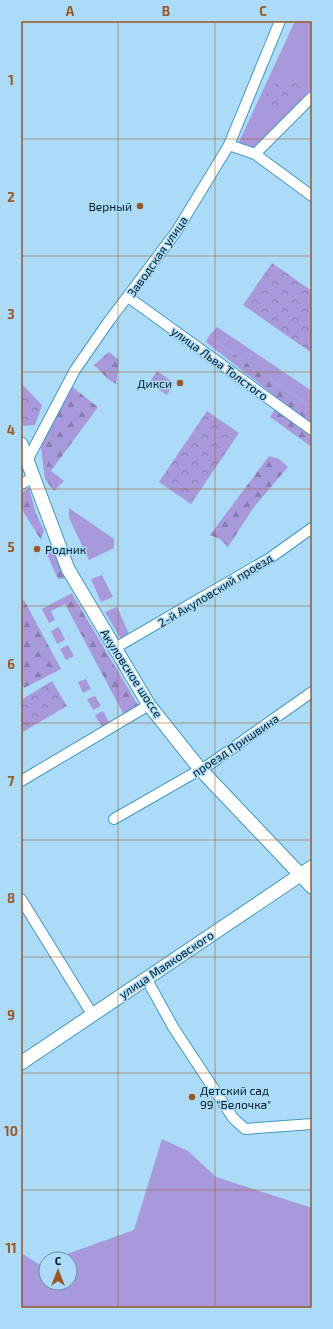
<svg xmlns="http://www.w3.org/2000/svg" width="333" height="1329" font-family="'Exo 2',sans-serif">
  <defs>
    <pattern id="forest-firs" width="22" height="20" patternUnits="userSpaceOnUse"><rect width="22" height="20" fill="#a899dc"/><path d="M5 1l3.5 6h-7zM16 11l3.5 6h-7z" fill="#867cb2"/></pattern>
    <pattern id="park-crowns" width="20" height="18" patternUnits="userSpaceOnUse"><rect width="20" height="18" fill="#a899dc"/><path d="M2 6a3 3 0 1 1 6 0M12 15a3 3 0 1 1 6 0" fill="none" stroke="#867cb2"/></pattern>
  </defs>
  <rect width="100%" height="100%" fill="#abdbf7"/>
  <g fill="#a899dc">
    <path d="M295,21H312V90L253,149L239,142Z"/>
    <path d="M217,327L312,391V407L208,337Z"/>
    <path d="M69,508L114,539V548L89,560L69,518Z"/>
    <path d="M102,575L113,597L101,602L91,579Z"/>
    <path d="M72,593L75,599L51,611L55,620L49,623L42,609Z"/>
    <path d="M117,607L129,634L121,639L105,612Z"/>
    <path d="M59,627L65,640L57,644L51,631Z"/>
    <path d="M68,645L74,656L66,660L60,649Z"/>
    <path d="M86,679L91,689L83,693L78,682Z"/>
    <path d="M95,696L101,706L93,710L87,699Z"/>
    <path d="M103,711L109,722L113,720L115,722L103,729L95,715Z"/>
    <path d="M162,1139L188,1151L216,1177L312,1208V1308H21V1253L39,1264L46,1262V1283H70V1259H53L134,1230Z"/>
  </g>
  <g fill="url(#forest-firs)">
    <path d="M208,337L312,407V425L206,342Z"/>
    <path d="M109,352L119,360L116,384L108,379L94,365Z"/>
    <path d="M71,386L98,407L51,471L64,481L54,491L45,479L41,448L47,432Z"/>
    <path d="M277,406L312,430V447L270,417Z"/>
    <path d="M269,456L279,459L288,467L254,507L228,547L220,539L210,535Z"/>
    <path d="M29,488L36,514L44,530L41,540L21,508V493Z"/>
    <path d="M54,550L69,578L58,579L46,552Z"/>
    <path d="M75,599L138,705L124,715L65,604Z"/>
    <path d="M24,600L61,669L24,688L21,682V601Z"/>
  </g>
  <g fill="url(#park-crowns)">
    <path d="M297,76L305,82L277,116L260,102L281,77L291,84Z"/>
    <path d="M272,263L312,291V353L243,305Z"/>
    <path d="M157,371L174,383L167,395L149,383Z"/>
    <path d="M21,383L42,405L35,425L21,426Z"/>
    <path d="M207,411L239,433L191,504L159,482Z"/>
    <path d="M52,681L67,706L21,733V700Z"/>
  </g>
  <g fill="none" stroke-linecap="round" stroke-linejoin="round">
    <defs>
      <g id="street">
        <path d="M229,145L255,154L312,97"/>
        <path d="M255,154L312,196"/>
        <path d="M128,297L312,430"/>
        <path d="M28,459L75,370L109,321L176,232L229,145L280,21"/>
        <path d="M21,484L33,478"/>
        <path d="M115,648L270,558L312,528"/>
        <path d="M21,781L149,705"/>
        <path d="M114,819L210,764L312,692"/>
        <path d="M21,899L92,1014"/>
        <path d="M146,978L173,1027L233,1118L245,1129L312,1124"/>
      </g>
      <g id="secondary">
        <path d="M21,444L68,569L149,705L200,769L312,887"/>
        <path d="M21,1063L312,867"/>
      </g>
    </defs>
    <use href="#street" stroke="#4399c5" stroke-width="12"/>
    <use href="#secondary" stroke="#4399c5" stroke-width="15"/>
    <use href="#street" stroke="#fff" stroke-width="10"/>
    <use href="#secondary" stroke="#fff" stroke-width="13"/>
  </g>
  <path fill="none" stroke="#9a5726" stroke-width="1" stroke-opacity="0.55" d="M118,21V1308M215,21V1308M21,139H312M21,256H312M21,372H312M21,489H312M21,606H312M21,723H312M21,840H312M21,957H312M21,1073H312M21,1190H312"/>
  <g fill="#9a5726" stroke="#abdbf7" stroke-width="1.5">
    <circle cx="140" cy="206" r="4"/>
    <circle cx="180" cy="383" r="4"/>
    <circle cx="37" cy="549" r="4"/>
    <circle cx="192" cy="1097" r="4"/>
  </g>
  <g text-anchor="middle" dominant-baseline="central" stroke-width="3" stroke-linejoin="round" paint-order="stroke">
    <g font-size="12" fill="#011c29" stroke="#abdbf7" text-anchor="end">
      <text x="132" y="206">Верный</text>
      <text x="172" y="383">Дикси</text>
      <text x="45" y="549" text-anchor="start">Родник</text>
      <text x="200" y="1090" text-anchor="start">Детский сад<tspan x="200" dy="14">99 "Белочка"</tspan></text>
    </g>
    <g font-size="12" fill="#011c29" stroke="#abdbf7">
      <text transform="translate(157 256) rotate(-55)">Заводская улица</text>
      <text transform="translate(220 363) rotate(36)">улица Льва Толстого</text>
      <text transform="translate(215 590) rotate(-31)">2-й Акуловский проезд</text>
      <text transform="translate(132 673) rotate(57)">Акуловское шоссе</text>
      <text transform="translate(235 745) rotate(-34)">проезд Пришвина</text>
      <text transform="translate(166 964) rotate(-34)">улица Маяковского</text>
    </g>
  </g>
  <rect width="333" height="1329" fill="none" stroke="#abdbf7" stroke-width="44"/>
  <g transform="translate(58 1271)"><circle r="19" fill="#abdbf7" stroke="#678fa5"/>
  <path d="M0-3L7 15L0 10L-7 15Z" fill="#9a5726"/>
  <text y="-6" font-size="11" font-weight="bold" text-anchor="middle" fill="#011c29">С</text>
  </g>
  <rect x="22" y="22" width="289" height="1285" fill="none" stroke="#9a5726" stroke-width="1.5"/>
  <g font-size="13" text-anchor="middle" font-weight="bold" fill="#9a5726">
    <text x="70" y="16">A</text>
    <text x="166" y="16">B</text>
    <text x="263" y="16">C</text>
    <text x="11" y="85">1</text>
    <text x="11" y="202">2</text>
    <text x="11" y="319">3</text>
    <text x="11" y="435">4</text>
    <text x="11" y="552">5</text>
    <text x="11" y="669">6</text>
    <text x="11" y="786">7</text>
    <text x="11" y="903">8</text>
    <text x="11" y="1020">9</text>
    <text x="11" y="1136">10</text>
    <text x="11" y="1253">11</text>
  </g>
</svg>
